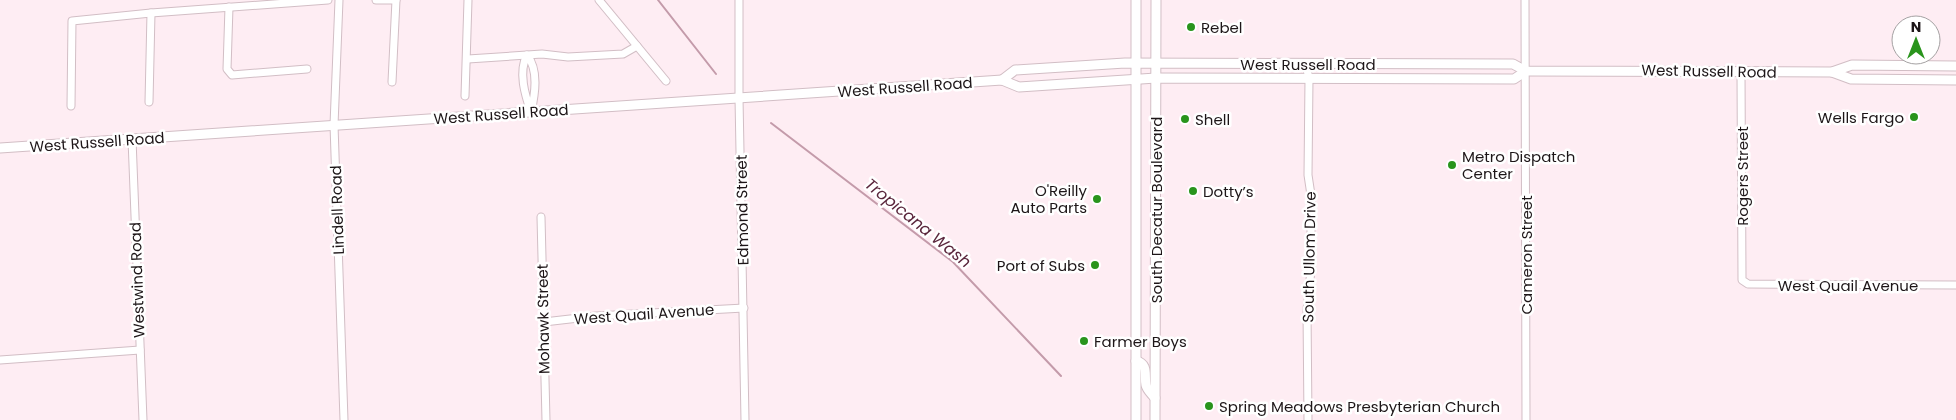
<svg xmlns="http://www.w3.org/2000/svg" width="1956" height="420" font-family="Poppins,sans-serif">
  <rect width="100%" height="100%" fill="#feedf3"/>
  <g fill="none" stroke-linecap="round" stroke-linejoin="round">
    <g stroke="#c49baa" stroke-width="2">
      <path d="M658,0L716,74"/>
      <path d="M771,123L953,262L1061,376"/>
    </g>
    <defs>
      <g id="minor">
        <path d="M339,0L334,125L344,420"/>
        <path d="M376,0H396"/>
        <path d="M599,0L666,81"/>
        <path d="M739,0V98L745,420"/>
        <path d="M1525,0L1526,420"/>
        <path d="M229,7L227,69L232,75L307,69"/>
        <path d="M527,55C539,70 535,94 531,112C525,95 518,72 527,55Z"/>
        <path d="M468,59L542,54L568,57L623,54L637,46"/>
        <path d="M1306,64L1309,79L1308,175L1311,195V270L1307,310L1308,420"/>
        <path d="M1741,72L1742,280L1748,284L1956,285"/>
        <path d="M392,82L396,0"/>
        <path d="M465,96L468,0"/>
        <path d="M149,102L151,13"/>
        <path d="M71,106L72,21L151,13L328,0"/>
        <path d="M132,139L143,420"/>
        <path d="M541,217L546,420"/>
        <path d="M544,322L596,316L744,308"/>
        <path d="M0,360L140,350"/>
      </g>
      <g id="major">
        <path d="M1136,0V420"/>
        <path d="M1832,72L1851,79L1956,80"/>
        <path d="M1002,80L1015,70L1125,63L1513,64L1526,71L1832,72L1852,65L1956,66"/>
        <path d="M0,148L1002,80L1019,87L1156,78L1514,79L1526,71"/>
        <path d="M1136,361C1149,364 1144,376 1146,385C1147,390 1152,394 1155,398"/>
        <path d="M1155,420L1156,0"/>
      </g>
    </defs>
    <use href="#minor" stroke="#d2bec5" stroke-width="9"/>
    <use href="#major" stroke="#d2bec5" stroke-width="11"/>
    <use href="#minor" stroke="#fff" stroke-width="7"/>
    <use href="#major" stroke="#fff" stroke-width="9"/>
  </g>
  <g fill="#29941c" stroke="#fff" stroke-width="2">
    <circle cx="1191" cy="27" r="5"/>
    <circle cx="1914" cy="117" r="5"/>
    <circle cx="1185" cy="119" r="5"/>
    <circle cx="1452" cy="165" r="5"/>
    <circle cx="1193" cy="191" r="5"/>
    <circle cx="1097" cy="199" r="5"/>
    <circle cx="1095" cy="265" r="5"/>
    <circle cx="1084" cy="341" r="5"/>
    <circle cx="1209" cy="406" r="5"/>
  </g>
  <g text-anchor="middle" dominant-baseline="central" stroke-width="5" stroke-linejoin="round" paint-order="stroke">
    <g font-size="15" fill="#1d1618" stroke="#fff" text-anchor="start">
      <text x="1201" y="27">Rebel</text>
      <text x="1904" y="117" text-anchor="end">Wells Fargo</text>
      <text x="1195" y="119">Shell</text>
      <text x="1462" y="156">Metro Dispatch<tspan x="1462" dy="17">Center</tspan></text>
      <text x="1087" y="190" text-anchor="end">O'Reilly<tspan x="1087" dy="17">Auto Parts</tspan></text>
      <text x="1203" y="191">Dotty’s</text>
      <text x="1085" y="265" text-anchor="end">Port of Subs</text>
      <text x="1094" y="341">Farmer Boys</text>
      <text x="1219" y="406">Spring Meadows Presbyterian Church</text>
    </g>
    <g font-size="15" fill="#1d1618" stroke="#fff">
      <text x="1308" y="64">West Russell Road</text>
      <text transform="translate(1709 71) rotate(1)">West Russell Road</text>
      <text transform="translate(905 87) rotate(-4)">West Russell Road</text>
      <text transform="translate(501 114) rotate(-4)">West Russell Road</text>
      <text transform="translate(97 142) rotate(-4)">West Russell Road</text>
      <text transform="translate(1742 176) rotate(-90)">Rogers Street</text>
      <text transform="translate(337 210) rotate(-92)">Lindell Road</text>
      <text transform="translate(742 210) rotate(-91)">Edmond Street</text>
      <text transform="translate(1156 210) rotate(-90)">South Decatur Boulevard</text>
      <text transform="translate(1526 255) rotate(-90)">Cameron Street</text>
      <text transform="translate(1309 257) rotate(-89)">South Ullom Drive</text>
      <text transform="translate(137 280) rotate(-92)">Westwind Road</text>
      <text x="1848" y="285">West Quail Avenue</text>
      <text transform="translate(644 314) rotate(-4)">West Quail Avenue</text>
      <text transform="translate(543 319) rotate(-91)">Mohawk Street</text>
    </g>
    <g font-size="16" font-style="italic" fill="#5a263c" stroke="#fff">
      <text transform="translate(918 223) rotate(39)">Tropicana Wash</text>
    </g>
  </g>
  <g transform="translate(1916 40)"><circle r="24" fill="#ffffff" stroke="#a5a2a3"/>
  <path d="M0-4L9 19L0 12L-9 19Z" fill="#29941c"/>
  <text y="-8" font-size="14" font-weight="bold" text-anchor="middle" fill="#1d1618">N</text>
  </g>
</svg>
